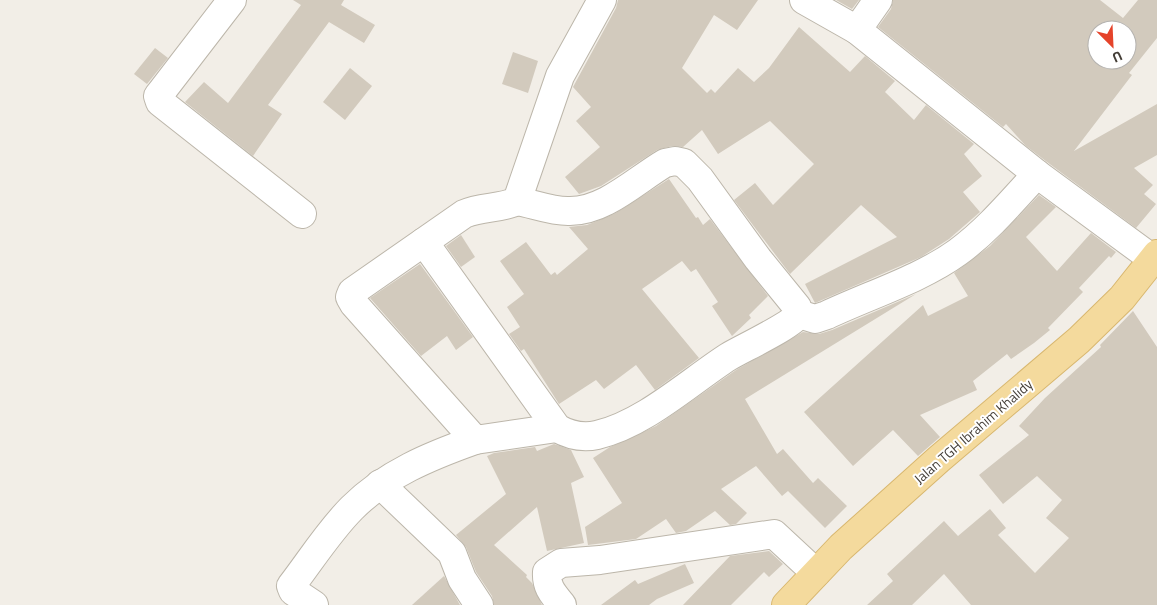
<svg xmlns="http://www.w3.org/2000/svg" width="1157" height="605" font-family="'Titillium Web',sans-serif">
  <rect width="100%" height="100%" fill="#f2eee7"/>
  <g fill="#d2cabd" fill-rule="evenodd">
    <path d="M293,0H344L341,5L375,25L364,43L329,22L268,105L282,114L253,156L185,102L204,82L228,103L301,5Z"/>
    <path d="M618,0H758L737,30L714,15L682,68L707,93L711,89L715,93L738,68L754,82L769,68L799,27L850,72L865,56L895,81L885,92L914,120L926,105L974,144L964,154L982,176L963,192L980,212L949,239L921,257L815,303L805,284L897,237L861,205L790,274L734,200L755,183L773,205L814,164L770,121L718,154L702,130L683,147L672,146L657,150L601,186L579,194L565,177L600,147L576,121L591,107L573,87L616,8Z"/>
    <path d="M836,0H859L852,9Z"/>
    <path d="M893,0H1100L1123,18L1138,0H1157V38L1129,73L1132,75L1074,151L1157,104V155L1134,168L1153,185L1144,194L1156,204L1136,228L1047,162L1025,145L1006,124L1003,127L878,27L891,9ZM1097,30H1127V60H1097Z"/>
    <path d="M155,48L168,58L147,84L134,74Z"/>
    <path d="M513,52L538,61L528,93L502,84Z"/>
    <path d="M350,68L372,86L345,120L323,102Z"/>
    <path d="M669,179L696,218L698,217L703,225L710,219L768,296L749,315L751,318L732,336L712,306L718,302L696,269L691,272L682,261L642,289L699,358L655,390L636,365L604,389L596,380L559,404L524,349L521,351L509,334L520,327L507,307L524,294L500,261L526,242L551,275L555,272L557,275L588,249L569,227L587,225L614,214Z"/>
    <path d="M1039,195L1056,207L1026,237L1057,271L1091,233L1116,252L1111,258L1109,256L1079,288L1083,292L1048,328L1050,330L1034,343L1011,359L1007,354L973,381L977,390L920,415L940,437L918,456L893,430L853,466L804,412L923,305L928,316L968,296L954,273L990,246Z"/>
    <path d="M461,235L475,257L461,267L446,246Z"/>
    <path d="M420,264L473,337L456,350L447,336L421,356L370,298Z"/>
    <path d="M916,294L745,399L777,454L783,449L813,483L818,478L847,506L825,528L788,491L782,496L756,466L721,489L747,513L736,524L730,525L715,511L686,531L676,533L666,519L636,539L588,545L585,527L622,503L593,458L610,447L656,426L736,370L803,332L819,334L832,330Z"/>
    <path d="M1133,311L1157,347V605H971L944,574L912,605H867L893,581L887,574L944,521L958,536L990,509L1006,528L998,535L1035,573L1069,538L1046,518L1062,500L1037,476L1003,504L979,475L1029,435L1019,426L1045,398L1101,347L1100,345Z"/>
    <path d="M554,444L571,450L584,477L571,483L584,543L547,551L537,507L494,545L527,575L526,577L532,583L542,605H494L492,596L476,572L466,547L456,535L506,494L487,456L494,453L535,447L537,451Z"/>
    <path d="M769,551L783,564L769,577L764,572L731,605H683L730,556Z"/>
    <path d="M685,564L694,583L657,599L649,605H601L635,580L638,584Z"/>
    <path d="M444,576L460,605H412Z"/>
  </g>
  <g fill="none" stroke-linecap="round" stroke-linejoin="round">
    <defs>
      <g id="minor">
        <path d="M232,0L162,91L158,96L160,102L302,214"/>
        <path d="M804,0L857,30L1037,174L1154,260"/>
        <path d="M857,30L878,0"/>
        <path d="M424,242L557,428C569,435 583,438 597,435C644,424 688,383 728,357C743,348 791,326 799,314L797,307L758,259L700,179L684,163L675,161L665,163C636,180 605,211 570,211C553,212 534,204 517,201"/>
        <path d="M799,314L815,319L827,315C869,295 921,279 958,252C988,230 1012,201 1037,174"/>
        <path d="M557,428L475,440L354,304L350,297L352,292L464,214C481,206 501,209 517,201L560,76L602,0"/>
        <path d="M380,484L452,553L462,579L479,605"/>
        <path d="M314,605L293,591L291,586C311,560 329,531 352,508C386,474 430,456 475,440"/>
        <path d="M562,605C553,594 546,587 547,572L561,563L600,560L774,534L816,573"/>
      </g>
      <path id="major" d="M786,605L841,547L939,459L1079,340L1122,298L1157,254"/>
    </defs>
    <use href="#minor" stroke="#bcb6aa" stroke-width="30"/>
    <use href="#major" stroke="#d8b76f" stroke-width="30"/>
    <use href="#minor" stroke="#fff" stroke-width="28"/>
    <use href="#major" stroke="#f4da9d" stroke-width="28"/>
  </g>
  <g text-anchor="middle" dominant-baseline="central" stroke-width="4" stroke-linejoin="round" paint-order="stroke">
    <g font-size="14" fill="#443e37" stroke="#fff">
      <text transform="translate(973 431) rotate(-41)">Jalan TGH Ibrahim Khalidy</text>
    </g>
  </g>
  <g transform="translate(1112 45) rotate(156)"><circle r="24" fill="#ffffff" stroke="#b4b2af"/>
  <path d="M0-4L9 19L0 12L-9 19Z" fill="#e5432a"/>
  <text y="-8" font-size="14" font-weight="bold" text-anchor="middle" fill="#443e37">U</text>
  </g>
</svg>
